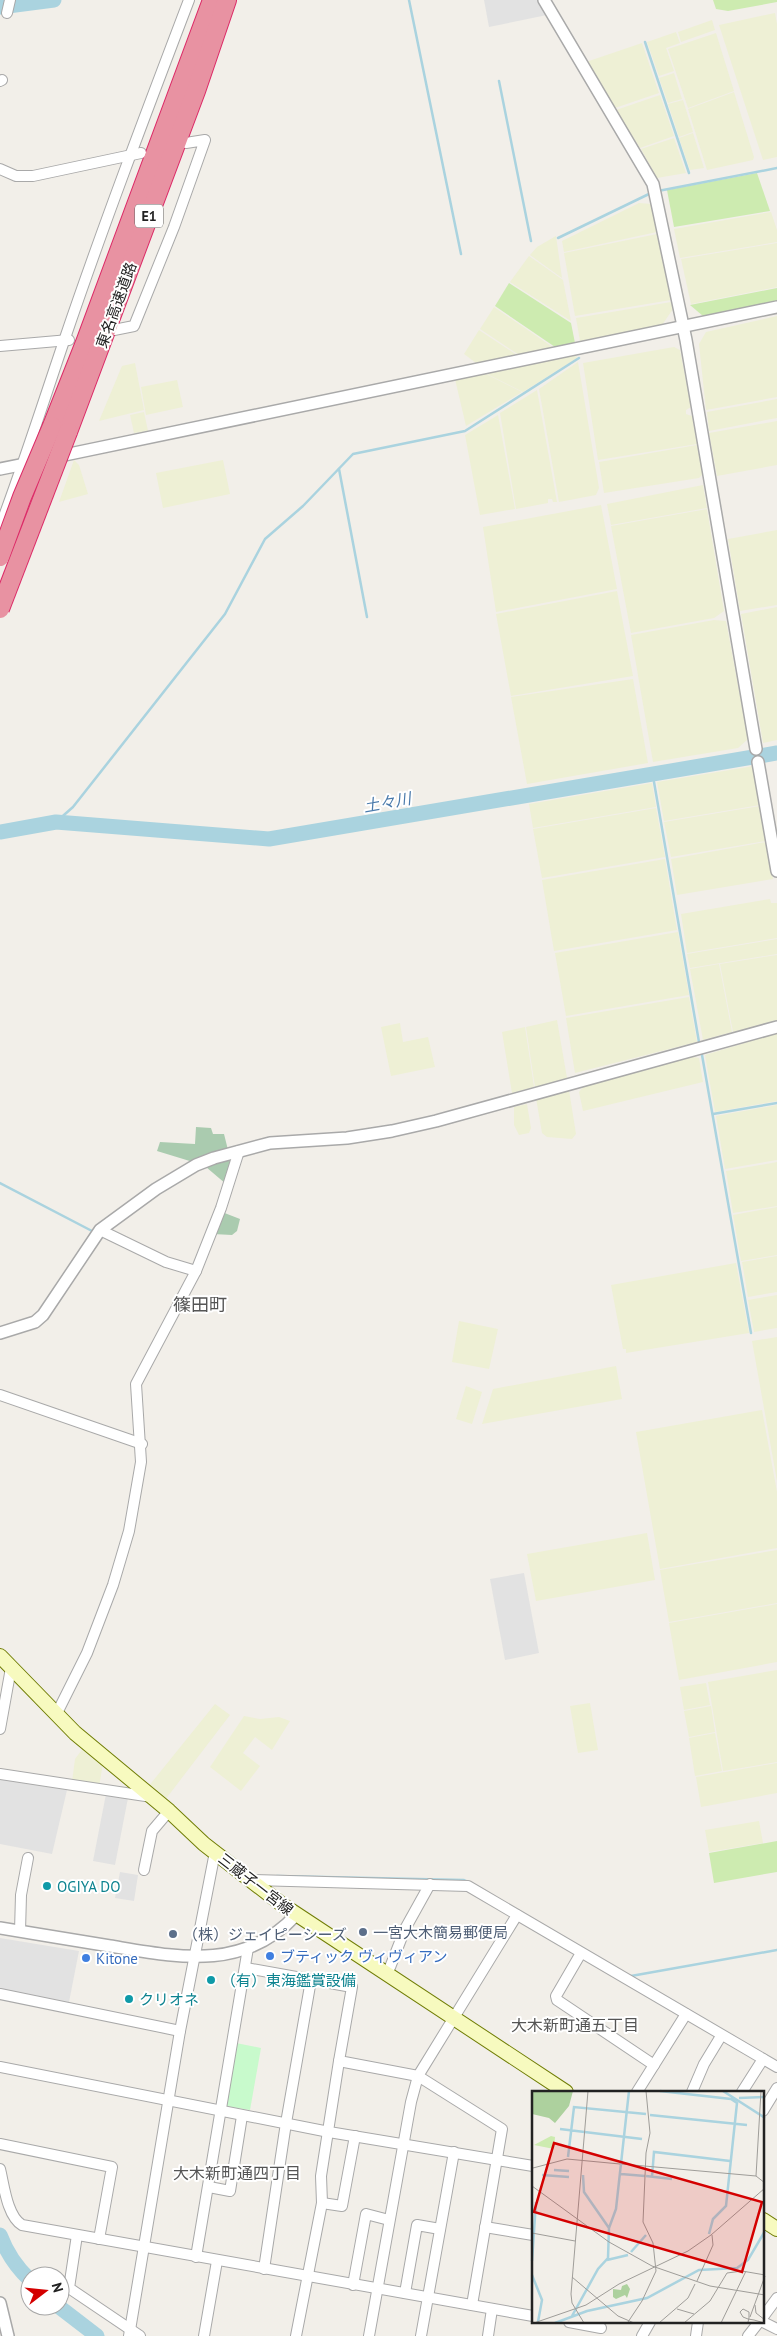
<svg xmlns="http://www.w3.org/2000/svg" width="777" height="2336" font-family="'PT Sans','Noto Sans JP',sans-serif">
  <rect width="100%" height="100%" fill="#f2efe9"/>
  <g fill="#eef0d5">
    <path d="M775,13L777,24V157L763,160L719,25Z"/>
    <path d="M712,20L715,30L681,42L678,32Z"/>
    <path d="M676,32L680,43L666,48L674,71L659,76L647,42Z"/>
    <path d="M716,33L734,91L688,108L668,49Z"/>
    <path d="M642,43L659,93L615,108L586,62Z"/>
    <path d="M674,73L682,99L668,103L659,78Z"/>
    <path d="M734,92L754,157L753,160L707,170L688,109Z"/>
    <path d="M660,95L674,136L640,148L616,110Z"/>
    <path d="M683,100L693,132L679,137L668,104Z"/>
    <path d="M693,133L704,168L690,170L679,138Z"/>
    <path d="M674,138L686,173L657,178L641,149Z"/>
    <path d="M639,203L652,204L657,232L564,252L562,241Z"/>
    <path d="M771,212L777,230V242L680,258L674,229Z"/>
    <path d="M657,234L671,300L575,316L564,253Z"/>
    <path d="M556,236L562,278L530,255L537,247Z"/>
    <path d="M777,243V287L691,304L681,259Z"/>
    <path d="M529,256L563,280L571,321L510,282Z"/>
    <path d="M671,302L673,309L662,325L580,341L576,318Z"/>
    <path d="M494,307L554,348L519,355L480,329Z"/>
    <path d="M777,316V397L706,410L699,344L706,332Z"/>
    <path d="M479,330L517,355L476,363L464,354Z"/>
    <path d="M674,347L680,350L691,407L686,410V414L692,416L697,444L598,460L583,363Z"/>
    <path d="M576,354L577,358L523,392L485,373Z"/>
    <path d="M578,362L599,488L596,495L559,502L539,389Z"/>
    <path d="M135,363L144,410L99,421L122,366Z"/>
    <path d="M484,373L522,392L466,426L455,379Z"/>
    <path d="M177,380L183,407L146,415L141,387Z"/>
    <path d="M537,390L557,502H553L552,499H548V503L516,509L500,413Z"/>
    <path d="M777,399V418L709,431L707,412Z"/>
    <path d="M144,412L148,431L134,433L130,415Z"/>
    <path d="M498,415L515,509L480,515L465,435Z"/>
    <path d="M777,421V465L717,476L709,433Z"/>
    <path d="M697,445L703,474L699,478L604,493L599,462Z"/>
    <path d="M74,460L79,465L88,494L59,502Z"/>
    <path d="M223,460L230,494L163,508L156,473Z"/>
    <path d="M703,485L707,508L611,525L607,504Z"/>
    <path d="M601,505L617,589L496,612L483,527Z"/>
    <path d="M707,509L724,611L714,618L631,633L611,526Z"/>
    <path d="M777,530V605L740,611L728,539Z"/>
    <path d="M617,591L633,676L511,696L496,614Z"/>
    <path d="M777,607V740L763,743L741,614Z"/>
    <path d="M714,620L726,621L748,739L738,748L653,762L631,635Z"/>
    <path d="M633,679L648,763L527,784L511,697Z"/>
    <path d="M754,766L760,805L664,821L657,782Z"/>
    <path d="M652,783L656,807L533,828L529,804Z"/>
    <path d="M760,806L766,841L671,857L664,822Z"/>
    <path d="M656,808L665,857L542,878L533,829Z"/>
    <path d="M766,842L773,879L677,895L671,859Z"/>
    <path d="M665,859L677,930L554,951L542,880Z"/>
    <path d="M770,899L771,903H777V938L687,953L681,914Z"/>
    <path d="M678,932L689,995L566,1016L555,953Z"/>
    <path d="M777,939V954L690,968L687,954Z"/>
    <path d="M777,955V1020L733,1032L720,964Z"/>
    <path d="M719,964L732,1032L703,1040L690,969Z"/>
    <path d="M689,997L697,1042L575,1073L566,1018Z"/>
    <path d="M557,1020L567,1078L535,1087L526,1027Z"/>
    <path d="M400,1023L403,1042L428,1037L435,1067L391,1076L381,1027Z"/>
    <path d="M525,1027L534,1087L512,1093L502,1032Z"/>
    <path d="M777,1033V1101L715,1112L705,1055Z"/>
    <path d="M693,1057L699,1058L703,1082L583,1111L579,1092L584,1086Z"/>
    <path d="M569,1090L576,1134L572,1139L547,1137L542,1133L536,1098Z"/>
    <path d="M527,1104L531,1128L529,1133L519,1135L514,1125V1107Z"/>
    <path d="M777,1105V1160L725,1169L716,1116Z"/>
    <path d="M777,1162V1206L733,1213L726,1171Z"/>
    <path d="M777,1207V1255L741,1261L733,1215Z"/>
    <path d="M777,1256V1292L748,1297L742,1262Z"/>
    <path d="M736,1263L749,1333L626,1353V1349H623L611,1285Z"/>
    <path d="M777,1295V1328L754,1332L748,1300Z"/>
    <path d="M459,1321L498,1329L489,1369L452,1362Z"/>
    <path d="M777,1337V1481L752,1341Z"/>
    <path d="M616,1366L622,1399L482,1424L493,1389Z"/>
    <path d="M466,1386L482,1392L472,1424L456,1419Z"/>
    <path d="M762,1410L777,1492V1548L660,1569L636,1432Z"/>
    <path d="M647,1533L655,1580L536,1601L527,1554Z"/>
    <path d="M777,1550V1603L669,1622L660,1570Z"/>
    <path d="M777,1604V1662L679,1680L669,1623Z"/>
    <path d="M777,1670V1762L723,1771L708,1682Z"/>
    <path d="M706,1683L710,1705L684,1710L680,1687Z"/>
    <path d="M590,1703L598,1750L578,1753L570,1706Z"/>
    <path d="M215,1704L230,1715L165,1800L148,1787Z"/>
    <path d="M711,1706L715,1732L689,1737L684,1711Z"/>
    <path d="M244,1716L260,1719L279,1717L290,1721L272,1750L255,1737L243,1753L260,1766L241,1791L210,1767Z"/>
    <path d="M715,1733L722,1771L695,1776L689,1738Z"/>
    <path d="M84,1747L103,1763L99,1787L72,1782L75,1759Z"/>
    <path d="M777,1763V1793L701,1807L696,1777Z"/>
    <path d="M759,1821L763,1843L709,1852L705,1830Z"/>
  </g>
  <g fill="#cdebb0">
    <path d="M713,0H777V2L728,11L716,9Z"/>
    <path d="M757,173L770,211L674,227L667,190Z"/>
    <path d="M509,283L571,323L575,343L555,347L495,306Z"/>
    <path d="M777,288V301L703,316L690,305Z"/>
    <path d="M777,1841V1872L714,1883L709,1853Z"/>
  </g>
  <g fill="#aacbaf">
    <path d="M196,1127L211,1128L213,1134H224L228,1150L193,1162L157,1151L160,1142L195,1144Z"/>
    <path d="M229,1157L233,1160L226,1184L206,1167Z"/>
    <path d="M222,1212L240,1219L237,1231L232,1235L213,1234Z"/>
  </g>
  <path fill="#c8facc" d="M236,2043L261,2048L250,2110L225,2106Z"/>
  <g fill="#e2e2e2">
    <path d="M484,0H538L547,15L489,27Z"/>
    <path d="M524,1573L539,1653L505,1660L490,1579Z"/>
    <path d="M0,1778L67,1790L52,1854L0,1844Z"/>
    <path d="M106,1794L128,1798L115,1865L93,1861Z"/>
    <path d="M120,1872L138,1875L134,1901L115,1898Z"/>
    <path d="M0,1938L79,1951L69,2002L0,1989Z"/>
  </g>
  <g fill="none" stroke-linecap="round" stroke-linejoin="round">
    <g stroke="#aad3df" stroke-width="2.5">
      <path d="M409,0L461,254"/>
      <path d="M645,42L689,173"/>
      <path d="M499,81L531,241"/>
      <path d="M658,191L777,168"/>
      <path d="M558,238L651,193"/>
      <path d="M339,469L367,617"/>
      <path d="M654,782L699,1042"/>
      <path d="M56,822L73,807L225,614L265,539L303,506L353,454L465,431L579,358"/>
      <path d="M702,1055L751,1333"/>
      <path d="M713,1114L777,1103"/>
      <path d="M0,1183L92,1231"/>
      <path d="M277,1876L464,1880L468,1882"/>
      <path d="M631,1976L777,1950"/>
    </g>
    <g stroke="#aad3df" stroke-width="15">
      <path d="M0,7L54,0"/>
      <path d="M0,832L56,822L269,839L777,753"/>
      <path d="M0,2235C6,2251 17,2268 30,2280"/>
      <path d="M58,2306L97,2336"/>
    </g>
    <defs>
      <g id="minor">
        <path d="M7,13L10,0"/>
        <path d="M0,81L2,80"/>
        <path d="M0,169L16,176H33L141,153"/>
        <path d="M114,330L134,326L174,227L205,140L186,143"/>
        <path d="M0,346L69,340"/>
        <path d="M0,527C23,466 43,403 64,341C103,226 146,113 189,0"/>
        <path d="M100,1230L166,1262L196,1271"/>
        <path d="M0,1395L142,1444"/>
        <path d="M56,1715L87,1653L113,1585L129,1531L141,1462L136,1384L196,1271L221,1208L239,1151"/>
        <path d="M0,1729L11,1668"/>
        <path d="M0,1774L152,1797"/>
        <path d="M144,1870L152,1831L169,1811"/>
        <path d="M250,1880L468,1886L777,2067"/>
        <path d="M20,1931L21,1895L28,1858"/>
        <path d="M581,1953L556,1996L557,2000L654,2065"/>
        <path d="M246,1968L352,1987L339,2061L418,2076L502,2129L472,2305"/>
        <path d="M387,1975L405,1929L430,1884"/>
        <path d="M0,1994L180,2031"/>
        <path d="M0,2067L329,2132L533,2166"/>
        <path d="M637,2092L686,2014"/>
        <path d="M692,2092L704,2064L721,2036"/>
        <path d="M742,2092L763,2059"/>
        <path d="M763,2111L777,2088"/>
        <path d="M0,2144L112,2167L99,2239"/>
        <path d="M0,2169C4,2185 7,2216 22,2225L533,2316"/>
        <path d="M209,2187L230,2191L242,2116"/>
        <path d="M322,2203L342,2206L355,2136"/>
        <path d="M485,2227L533,2235"/>
        <path d="M77,2235L69,2288L140,2336"/>
        <path d="M196,2257L248,1948"/>
        <path d="M264,2269L286,2123L311,1980"/>
        <path d="M353,2285L366,2214L389,2220"/>
        <path d="M405,2293L417,2225L440,2229"/>
        <path d="M763,2317L777,2298"/>
        <path d="M569,2322L601,2328"/>
        <path d="M763,2322L777,2329"/>
        <path d="M129,2336L180,2031L215,1852"/>
        <path d="M204,2336L217,2261"/>
        <path d="M296,2336L322,2203L321,2176L339,2061"/>
        <path d="M369,2336L411,2102L418,2076L517,1915"/>
        <path d="M421,2336L454,2152"/>
        <path d="M488,2336L492,2309"/>
        <path d="M642,2336L650,2322"/>
        <path d="M696,2336L698,2322"/>
        <path d="M748,2336L759,2322"/>
      </g>
      <g id="tertiary">
        <path d="M544,0L653,184L686,340L756,749"/>
        <path d="M55,457L777,307"/>
        <path d="M0,469L40,461"/>
        <path d="M758,762L777,871"/>
        <path d="M0,1333L35,1322L43,1315L100,1230L156,1189L196,1165L214,1158L270,1143L347,1138L392,1131L436,1121L777,1027"/>
        <path d="M0,1928C37,1934 73,1940 110,1946C177,1957 243,1972 296,1915"/>
        <path d="M0,2303L8,2336"/>
      </g>
      <g id="secondary">
        <path d="M0,1656L75,1733L169,1811L204,1844L284,1906L566,2092"/>
        <path d="M763,2220L777,2229"/>
      </g>
      <g id="motorway">
        <path d="M52,426L86,340L212,0"/>
        <path d="M68,432L196,91L227,0"/>
      </g>
    </defs>
    <use href="#minor" stroke="#a9a9a9" stroke-width="12"/>
    <use href="#tertiary" stroke="#a9a9a9" stroke-width="14"/>
    <use href="#secondary" stroke="#707d05" stroke-width="16"/>
    <use href="#motorway" stroke="#dc2a67" stroke-width="20"/>
    <use href="#minor" stroke="#fff" stroke-width="10"/>
    <use href="#tertiary" stroke="#fff" stroke-width="11"/>
    <use href="#secondary" stroke="#f7fabf" stroke-width="14"/>
    <use href="#motorway" stroke="#e892a2" stroke-width="18"/>
    <defs>
      <g id="motorway-bridge">
        <path d="M0,557L22,497L52,426"/>
        <path d="M0,609L68,432"/>
      </g>
    </defs>
    <use href="#motorway-bridge" stroke="#dc2a67" stroke-width="20" stroke-linecap="butt"/>
    <use href="#motorway-bridge" stroke="#e892a2" stroke-width="18"/>
  </g>
  <g fill="#0f9aa8" stroke="#fff" stroke-width="2">
    <circle cx="47" cy="1886" r="5"/>
    <circle cx="211" cy="1980" r="5"/>
    <circle cx="129" cy="1999" r="5"/>
  </g>
  <g fill="#5c6f8a" stroke="#fff" stroke-width="2">
    <circle cx="363" cy="1932" r="5"/>
    <circle cx="173" cy="1934" r="5"/>
  </g>
  <g fill="#3f7fe0" stroke="#fff" stroke-width="2">
    <circle cx="270" cy="1956" r="5"/>
    <circle cx="86" cy="1958" r="5"/>
  </g>
  <g text-anchor="middle" dominant-baseline="central" stroke-width="4" stroke-linejoin="round" paint-order="stroke">
    <rect fill="#fff" stroke="#646464" stroke-width="1" x="135" y="204.5" width="28" height="23" rx="4"/>
    <g font-size="14" font-weight="bold" fill="#222">
      <text x="149" y="216">E1</text>
    </g>
    <g font-size="15" fill="#222" stroke="#fff">
      <text transform="translate(116 305) rotate(-70)">東名高速道路</text>
      <text transform="translate(256 1884) rotate(38)">三蔵子一宮線</text>
    </g>
    <g font-size="15" fill="#0d838f" stroke="#fff" text-anchor="start">
      <text x="57" y="1886">OGIYA DO</text>
      <text x="221" y="1980">（有）東海鑑賞設備</text>
      <text x="139" y="1999">クリオネ</text>
    </g>
    <g font-size="15" fill="#4e5e75" stroke="#fff" text-anchor="start">
      <text x="373" y="1932">一宮大木簡易郵便局</text>
      <text x="183" y="1934">（株）ジェイピーシーズ</text>
    </g>
    <g font-size="15" fill="#366cbe" stroke="#fff" text-anchor="start">
      <text x="280" y="1956">ブティック ヴィヴィアン</text>
      <text x="96" y="1958">Kitone</text>
    </g>
    <g font-size="16" font-style="italic" fill="#4a7aab" stroke="#fff">
      <text transform="translate(387 802) rotate(-10)">土々川</text>
    </g>
    <g font-size="16" fill="#555" stroke="#fff">
      <text x="575" y="2025">大木新町通五丁目</text>
      <text x="237" y="2173">大木新町通四丁目</text>
    </g>
    <g font-size="18" fill="#555" stroke="#fff">
      <text x="200" y="1304">篠田町</text>
    </g>
  </g>
  <g transform="translate(532 2091)">
    <rect width="232" height="232" fill="#f2efe9"/>
    <path d="M19,45L23,46L22,58L2,54Z" fill="#cdebb0"/>
    <path d="M0,0H41L37,15L23,32L17,27L0,23ZM95,193L98,198L95,207L93,204L84,208L81,206V198L89,199L90,195Z" fill="#add19e"/>
    <path fill="none" stroke="#aad3df" stroke-width="2.5" d="M128,0L199,8L205,12L194,115L181,128L177,143M191,0L233,27M207,7L233,6M118,24L215,34M28,38L110,48M36,66L42,16L114,23M22,79L37,80M89,83L113,85M10,84L37,86M51,84L52,101L77,137M114,85L140,88M120,86L122,61L198,70M99,161L114,144M75,169L96,164M0,170L4,111M0,184L10,209L6,231M40,225L66,178L76,167L77,137L84,118L97,0M23,232L55,220L115,207L167,179L205,177L216,169L233,140"/>
    <path fill="none" stroke="#9f9d99" stroke-width="1" d="M90,73L224,85L233,92M1,77L35,68L88,73M224,85L229,0M0,95L77,151L120,175L178,195L233,204M0,142L43,150M40,186L86,225L102,232M165,190L181,154L180,144M223,214L224,222L233,229M145,218L162,223M218,226L233,185M96,231L110,210L124,180L121,152L111,131L114,62L118,42L114,0M2,232L54,214L87,193L156,160L179,144L233,97M52,232L40,212L39,203L56,0M127,232L156,207L163,193M152,232L178,210L195,182L210,180L233,184M189,232L214,180M216,232V231L217,227V221L211,218L208,221L211,226L216,228L222,229L229,231L232,232"/>
    <path fill="#d40000" fill-opacity="0.15" stroke="#d40000" stroke-width="2.5" d="M22,52L230,111L210,181L2,121Z"/>
    <rect width="232" height="232" fill="none" stroke="#222" stroke-width="2.5"/>
  </g>
  <g transform="translate(45 2291) rotate(74)"><circle r="24" fill="#ffffff" stroke="#a7a7a7"/>
  <path d="M0-4L9 19L0 12L-9 19Z" fill="#d40000"/>
  <text y="-8" font-size="14" font-weight="bold" text-anchor="middle" fill="#222222">N</text>
  </g>
</svg>
